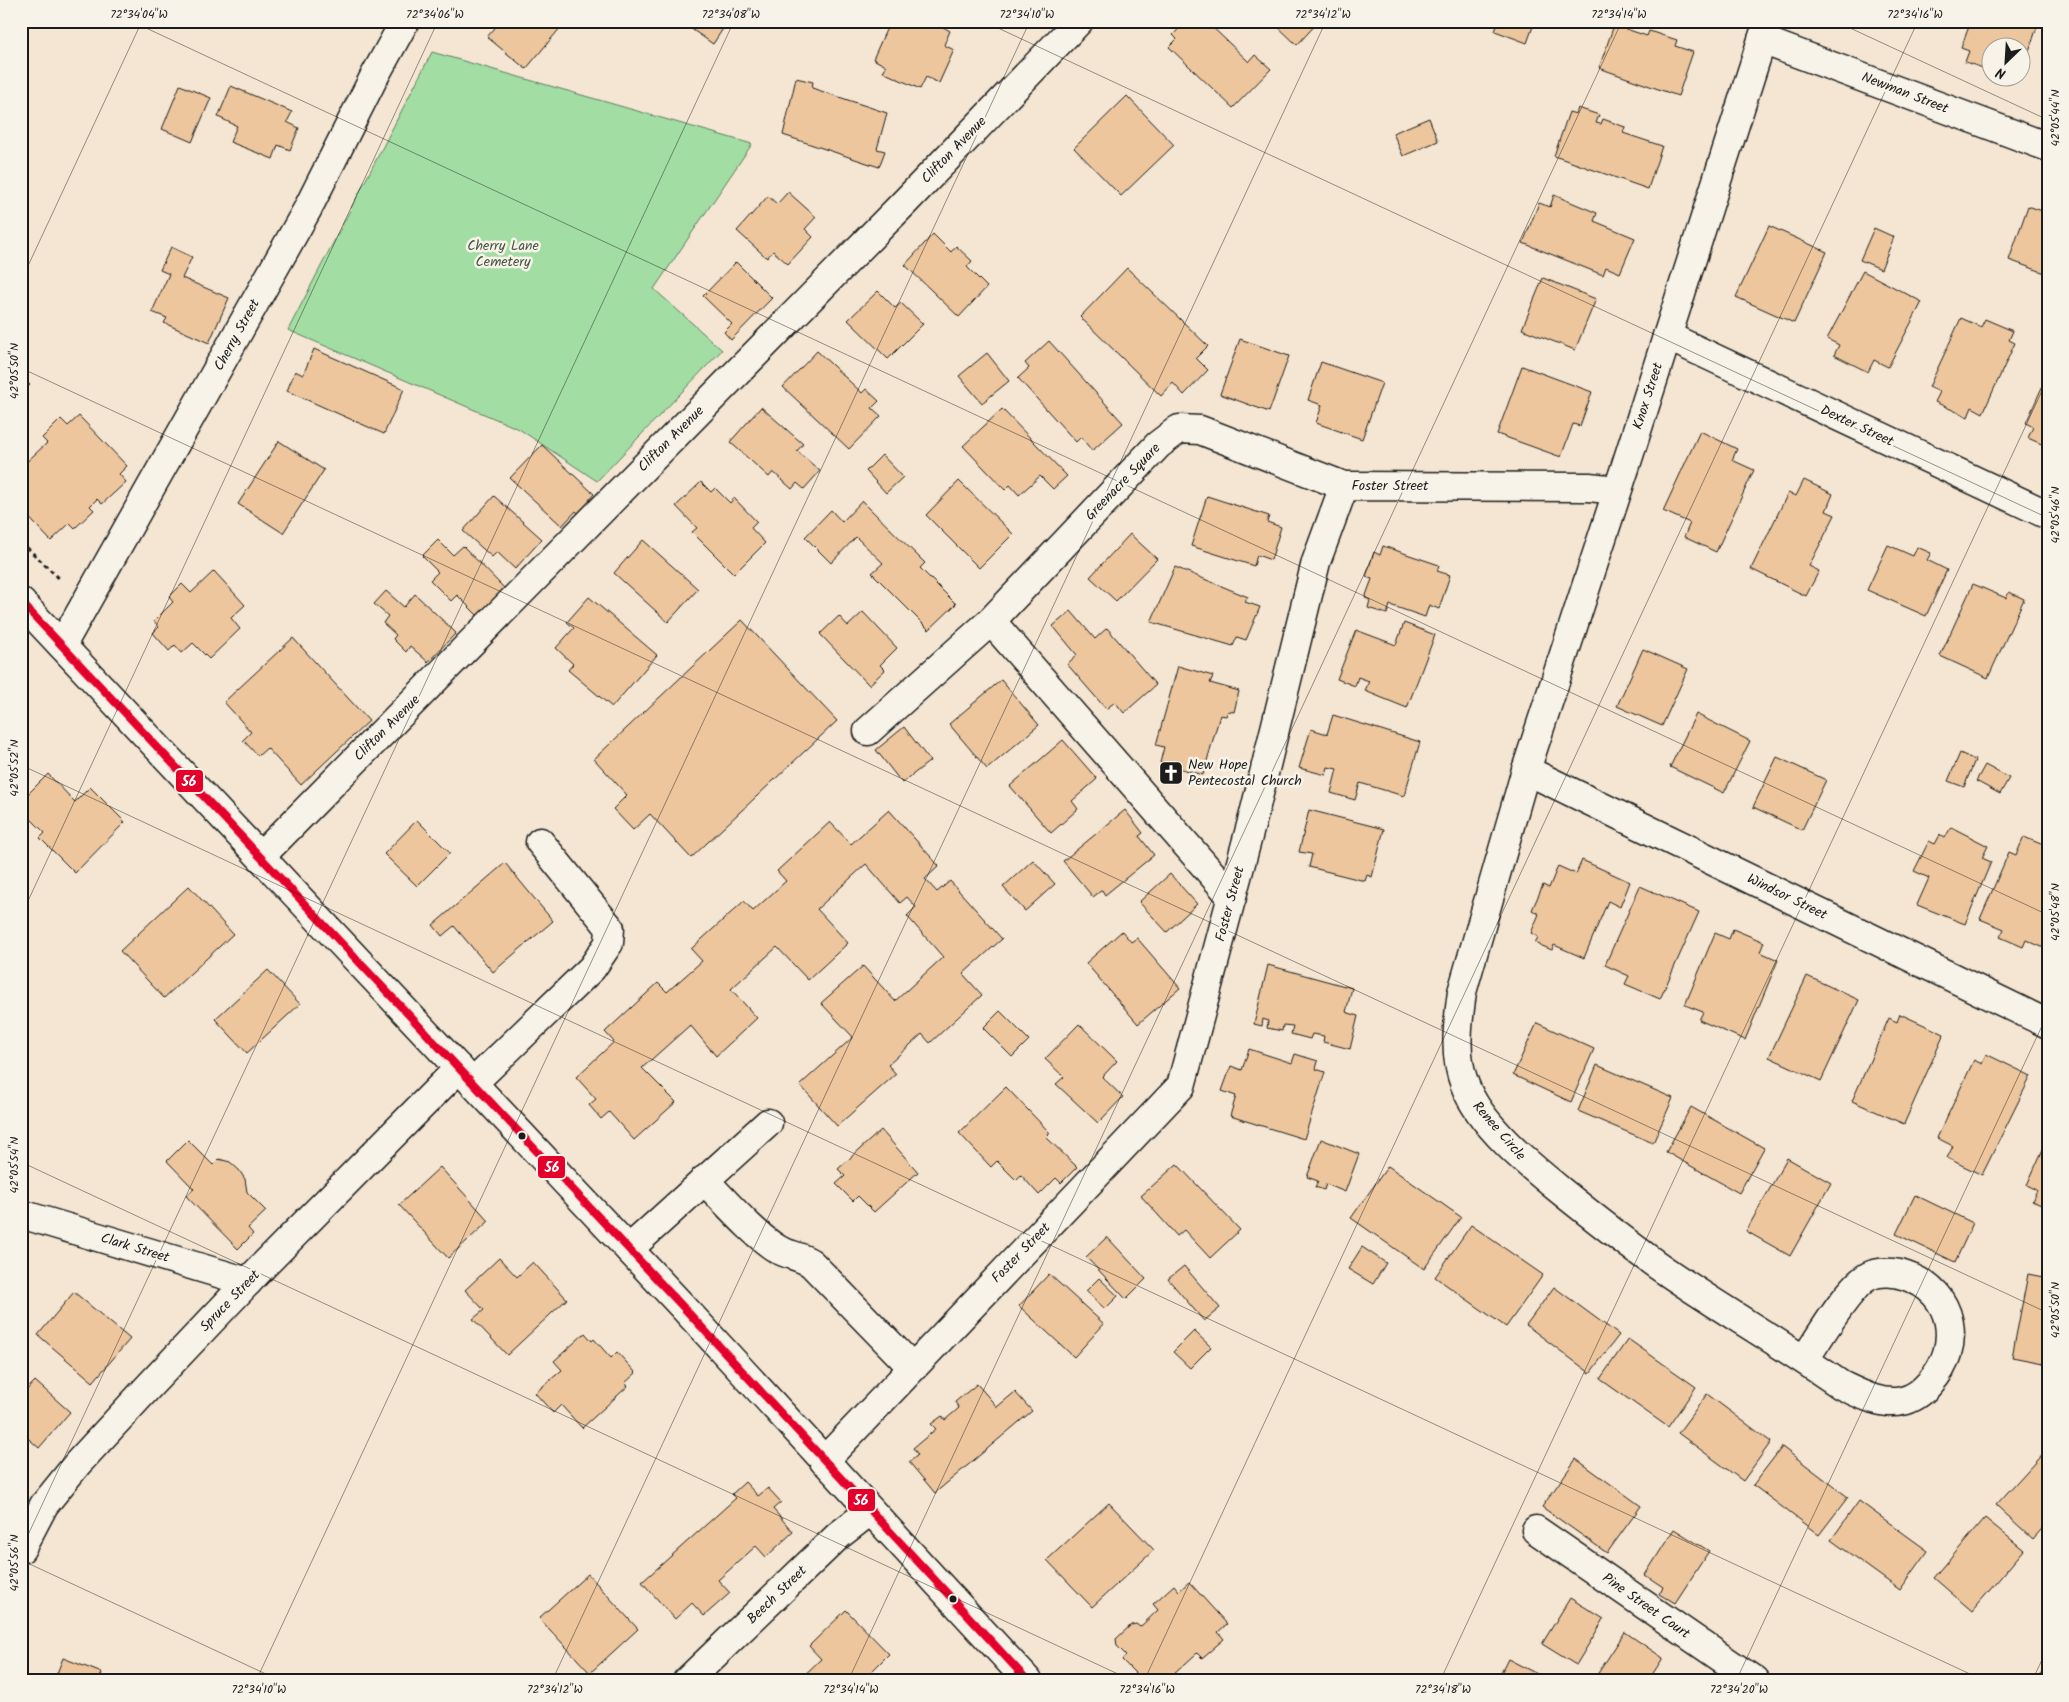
<svg xmlns="http://www.w3.org/2000/svg" width="2069" height="1702" font-family="Kalam,sans-serif">
  <rect width="100%" height="100%" fill="#f4e6d2"/>
  <filter id="ink" filterUnits="userSpaceOnUse"><feTurbulence type="fractalNoise" baseFrequency=".02" numOctaves="2"/><feDisplacementMap in="SourceGraphic" scale="10" xChannelSelector="R" yChannelSelector="G"/><feConvolveMatrix kernelMatrix="1 2 1 2 8 2 1 2 1" color-interpolation-filters="sRGB"/></filter>
  <g filter="url(#ink)">
    <path fill="#a2dda3" stroke="#5f7c60" d="M432,52L752,144L654,289L722,350L597,481L519,429L288,330Z"/>
    <g fill="#edc69d" stroke="#1c1c1c">
      <path d="M501,21H566L526,69L487,37Z"/>
      <path d="M680,21H728L713,44Z"/>
      <path d="M890,21H933L950,31L944,45L954,50L939,83L926,77L920,89L883,72L886,66L873,59Z"/>
      <path d="M1186,21H1206L1249,62L1255,55L1271,69L1233,108L1169,47L1177,39L1173,35Z"/>
      <path d="M1272,21H1319L1297,45Z"/>
      <path d="M1499,21H1535L1527,43L1495,31Z"/>
      <path d="M1971,21H2039L2024,66L2022,65V48H1992V71L1965,62L1969,51L1961,48Z"/>
      <path d="M1614,25L1647,36L1649,31L1677,40L1675,46L1693,52L1678,96L1599,68Z"/>
      <path d="M796,78L813,82L812,88L887,113L877,149L885,151L879,167L783,135Z"/>
      <path d="M180,85L211,98L192,142L162,129Z"/>
      <path d="M231,86L292,112L287,122L299,128L290,150L278,145L273,159L230,142L237,126L218,117Z"/>
      <path d="M1127,96L1174,145L1121,196L1074,148Z"/>
      <path d="M1578,108L1599,115L1596,123L1601,124L1603,119L1625,127L1623,133L1662,146L1648,189L1554,156L1569,112L1576,114Z"/>
      <path d="M1429,118L1438,141L1403,156L1393,133Z"/>
      <path d="M788,192L816,217L805,229L813,237L788,264L773,251L767,258L737,231L768,196L777,204Z"/>
      <path d="M1554,195L1597,213L1594,221L1635,238L1620,273L1606,267L1603,275L1523,243L1539,203L1550,207Z"/>
      <path d="M2028,206L2048,213V274L2009,260Z"/>
      <path d="M1769,226L1827,252L1794,323L1736,297Z"/>
      <path d="M1874,228L1894,237L1881,269L1860,260Z"/>
      <path d="M933,234L951,252L956,246L972,261L967,267L987,287L959,317L905,265Z"/>
      <path d="M171,247L192,257L182,278L229,298L209,343L164,323L167,318L152,312L169,274L160,270Z"/>
      <path d="M736,262L772,298L731,340L724,332L732,324L703,296Z"/>
      <path d="M1127,268L1208,346L1196,358L1208,370L1184,395L1173,383L1161,396L1080,317Z"/>
      <path d="M1863,271L1922,302L1888,367L1874,360L1868,372L1834,355L1839,345L1827,339Z"/>
      <path d="M1543,278L1596,299L1575,350L1522,329Z"/>
      <path d="M878,291L895,308L901,303L923,324L888,359L848,320Z"/>
      <path d="M1961,318L1981,327L1985,319L2013,331L2009,340L2015,343L1983,413L1972,407L1968,417L1935,402L1940,392L1929,387Z"/>
      <path d="M1240,339L1289,356L1269,412L1220,394Z"/>
      <path d="M1049,341L1123,423L1092,451L1081,437L1076,442L1018,378L1029,368L1025,363Z"/>
      <path d="M314,349L404,389L384,434L287,391L295,371L303,375Z"/>
      <path d="M817,351L862,393L866,389L879,401L872,408L881,416L849,449L783,387Z"/>
      <path d="M987,353L1009,381L982,403L959,376Z"/>
      <path d="M1321,362L1382,383L1362,439L1316,423L1322,405L1308,400Z"/>
      <path d="M1522,366L1592,392L1580,426L1573,424L1561,457L1497,434Z"/>
      <path d="M2048,374V447L2028,438L2033,427L2026,423Z"/>
      <path d="M21,376L30,385L21,394Z"/>
      <path d="M761,407L803,444L797,451L820,471L804,489L797,483L792,489L773,472L769,477L730,442Z"/>
      <path d="M1002,409L1067,476L1053,489L1040,476L1019,495L1010,485L1005,490L963,446Z"/>
      <path d="M79,416L127,466L119,474L126,482L102,504L97,499L90,506L94,510L75,528L70,523L51,541L21,509V467L47,443L42,438L61,419L68,426Z"/>
      <path d="M1700,431L1737,449L1732,460L1754,470L1716,552L1684,537L1690,523L1663,511Z"/>
      <path d="M279,441L324,470L283,533L238,504Z"/>
      <path d="M542,445L594,494L589,500L597,507L584,520L576,511L562,526L510,478Z"/>
      <path d="M882,455L903,477L886,493L866,471Z"/>
      <path d="M1804,480L1833,494L1826,511L1835,515L1809,566L1819,571L1806,596L1751,569L1788,493L1796,496Z"/>
      <path d="M959,481L1013,534L979,568L926,515Z"/>
      <path d="M701,482L711,492L715,488L730,503L734,498L757,522L751,528L765,543L734,574L692,532L697,528L676,506Z"/>
      <path d="M494,496L542,539L515,569L497,552L492,557L463,531Z"/>
      <path d="M1207,496L1269,516L1267,522L1281,527L1271,560L1257,555L1254,566L1191,546Z"/>
      <path d="M862,501L925,563L920,568L956,604L929,630L872,573L883,563L856,537L831,563L805,537L831,510L842,522Z"/>
      <path d="M1130,534L1157,559L1116,601L1090,577Z"/>
      <path d="M438,540L453,555L463,546L505,589L478,616L457,595L451,601L430,580L438,572L422,556Z"/>
      <path d="M643,540L698,589L668,622L614,573Z"/>
      <path d="M1888,545L1913,556L1917,547L1931,553L1927,560L1947,570L1926,616L1867,590Z"/>
      <path d="M1383,546L1439,565L1437,571L1450,575L1439,609L1429,605L1425,617L1390,605L1387,614L1368,608L1370,600L1365,598L1372,579L1366,577L1374,552L1380,555Z"/>
      <path d="M1175,567L1248,597L1245,602L1260,607L1246,640L1237,637L1233,646L1151,622Z"/>
      <path d="M214,571L245,605L231,618L240,629L209,659L193,643L182,653L175,645L169,651L153,633L159,627L154,621L173,602L169,597L182,584L191,593Z"/>
      <path d="M1973,584L2006,598L2009,592L2024,599L1988,678L1940,656Z"/>
      <path d="M386,591L404,607L415,594L456,633L428,662L410,646L406,652L393,639L396,635L383,623L388,616L374,604Z"/>
      <path d="M589,597L657,655L612,707L568,670L573,664L556,648L574,628L567,622Z"/>
      <path d="M1071,611L1095,639L1107,628L1156,685L1124,713L1115,702L1106,709L1067,664L1077,655L1053,626Z"/>
      <path d="M863,612L897,648L880,665L885,670L869,685L820,634L839,616L848,626Z"/>
      <path d="M742,620L837,721L691,858L650,814L633,830L613,809L627,795L594,759Z"/>
      <path d="M1404,623L1435,635L1407,708L1365,691L1369,681L1358,677L1355,686L1337,679L1356,630L1396,645Z"/>
      <path d="M293,638L369,721L301,785L267,748L258,756L243,740L251,732L224,702Z"/>
      <path d="M1643,649L1688,669L1662,726L1617,706Z"/>
      <path d="M1178,666L1213,676L1210,683L1239,691L1234,712L1228,711L1226,716L1220,715L1203,775L1160,763L1164,747L1156,745Z"/>
      <path d="M1001,680L1039,725L987,769L949,724Z"/>
      <path d="M1696,714L1750,741L1724,793L1670,767Z"/>
      <path d="M1333,715L1420,742L1404,796L1360,783L1355,800L1331,793L1337,769L1328,767L1326,775L1299,768L1311,729L1327,734Z"/>
      <path d="M904,727L930,761L902,783L876,750Z"/>
      <path d="M1063,740L1097,779L1072,801L1078,809L1051,833L1010,786Z"/>
      <path d="M1960,753L1975,760L1964,787L1948,781Z"/>
      <path d="M1777,757L1826,780L1802,830L1753,807Z"/>
      <path d="M1985,765L2009,778L2000,794L1976,781Z"/>
      <path d="M48,774L75,802L90,787L125,822L75,873L40,838L45,833L21,809V801Z"/>
      <path d="M889,810L939,866L925,879L937,892L950,881L1002,939L963,974L982,995L930,1043L922,1034L888,1065L896,1074L837,1126L800,1085L853,1037L821,1003L863,966L895,1001L943,957L907,916L916,907L907,897L900,903L866,864L817,909L848,943L808,980L777,947L731,989L757,1018L716,1056L690,1025L642,1068L676,1102L634,1140L609,1112L601,1119L589,1105L596,1099L576,1077L614,1042L605,1032L658,983L667,992L702,961L691,949L744,901L753,911L786,881L777,871L830,822L851,844Z"/>
      <path d="M1125,810L1143,833L1139,836L1154,855L1105,895L1102,890L1093,897L1063,861Z"/>
      <path d="M1309,810L1384,829L1372,877L1367,875L1365,881L1309,867L1312,854L1299,852Z"/>
      <path d="M417,820L450,853L417,886L384,854Z"/>
      <path d="M1951,827L1988,846L1982,858L1991,862L1965,924L1917,905L1929,878L1914,871L1929,841L1935,844L1940,835L1945,838Z"/>
      <path d="M2024,837L2048,847V940L2044,948L2026,940L2023,947L2000,937L2004,929L1980,919L2009,852L2016,855Z"/>
      <path d="M1033,860L1055,884L1025,911L1003,887Z"/>
      <path d="M1582,860L1630,882L1620,907L1608,901L1584,958L1554,945L1552,950L1535,943L1538,937L1531,933L1539,914L1532,910L1543,885L1549,888L1558,866L1576,874Z"/>
      <path d="M505,863L553,921L493,972L454,926L442,936L433,925Z"/>
      <path d="M1170,874L1197,904L1167,932L1139,902Z"/>
      <path d="M189,886L233,934L164,998L120,951Z"/>
      <path d="M1640,886L1699,912L1660,999L1625,984L1629,976L1605,965Z"/>
      <path d="M1733,929L1764,942L1760,952L1778,960L1745,1040L1699,1020L1703,1012L1685,1005L1715,933L1729,939Z"/>
      <path d="M1122,931L1131,942L1137,938L1180,988L1138,1024L1086,963Z"/>
      <path d="M1268,965L1352,988L1346,1012L1358,1016L1350,1049L1323,1042L1324,1036L1312,1034L1310,1039L1291,1034L1293,1026L1283,1025L1282,1031L1267,1028L1268,1021L1263,1019L1262,1026L1254,1024Z"/>
      <path d="M268,970L300,1004L247,1053L215,1019Z"/>
      <path d="M1807,976L1859,1000L1821,1081L1769,1057Z"/>
      <path d="M1000,1011L1029,1040L1012,1057L983,1028Z"/>
      <path d="M1900,1014L1944,1034L1904,1124L1852,1101L1889,1018L1897,1022Z"/>
      <path d="M1537,1023L1594,1049L1571,1102L1513,1075Z"/>
      <path d="M1079,1024L1117,1061L1102,1077L1123,1097L1098,1123L1056,1084L1064,1077L1045,1059Z"/>
      <path d="M1249,1049L1292,1063L1295,1054L1318,1061L1316,1069L1325,1072L1304,1139L1230,1116L1236,1096L1222,1091L1231,1066L1242,1070Z"/>
      <path d="M1986,1054L2031,1076L1982,1175L1947,1158L1953,1146L1937,1138L1974,1060L1982,1064Z"/>
      <path d="M1597,1065L1673,1098L1653,1143L1578,1111Z"/>
      <path d="M1006,1087L1050,1133L1046,1137L1077,1167L1061,1183L1056,1178L1039,1195L1021,1175L1016,1180L997,1161L991,1167L959,1133Z"/>
      <path d="M1691,1107L1764,1148L1739,1193L1666,1152Z"/>
      <path d="M881,1130L918,1172L874,1212L858,1196L853,1201L836,1184L845,1176L838,1169Z"/>
      <path d="M2048,1138V1208L2032,1201L2037,1190L2027,1185Z"/>
      <path d="M1321,1139L1359,1154L1345,1192L1326,1184L1324,1190L1315,1187L1318,1181L1307,1177Z"/>
      <path d="M188,1140L213,1165L219,1159L230,1162L239,1170L245,1179L247,1192L266,1211L248,1228L253,1234L238,1249L186,1196L194,1189L167,1161Z"/>
      <path d="M1787,1158L1831,1183L1790,1256L1746,1231Z"/>
      <path d="M1177,1164L1240,1230L1210,1258L1184,1230L1177,1236L1141,1196Z"/>
      <path d="M1388,1166L1461,1217L1424,1269L1351,1218Z"/>
      <path d="M440,1167L489,1221L448,1258L399,1205Z"/>
      <path d="M1915,1195L1973,1223L1955,1262L1896,1234Z"/>
      <path d="M1471,1225L1543,1275L1506,1327L1435,1277Z"/>
      <path d="M1107,1237L1146,1279L1126,1299L1086,1257Z"/>
      <path d="M1362,1247L1386,1263L1373,1284L1348,1269Z"/>
      <path d="M499,1258L517,1277L533,1262L567,1299L507,1355L473,1319L484,1310L465,1290Z"/>
      <path d="M1184,1266L1220,1308L1204,1321L1168,1279Z"/>
      <path d="M1049,1274L1104,1324L1074,1357L1019,1306Z"/>
      <path d="M2028,1274L2048,1278V1364L2012,1357Z"/>
      <path d="M1099,1278L1118,1296L1105,1309L1086,1291Z"/>
      <path d="M1554,1287L1619,1335L1590,1373L1526,1325Z"/>
      <path d="M74,1292L130,1339L93,1382L38,1335Z"/>
      <path d="M1194,1331L1211,1347L1190,1368L1173,1352Z"/>
      <path d="M585,1333L592,1341L594,1339L611,1358L617,1352L636,1373L625,1383L628,1386L582,1428L561,1405L553,1413L535,1393L562,1370L554,1361Z"/>
      <path d="M1628,1339L1696,1387L1668,1427L1600,1379Z"/>
      <path d="M35,1381L70,1412L39,1448L21,1432V1396Z"/>
      <path d="M977,1384L997,1407L1015,1392L1032,1411L935,1493L909,1462L918,1455L913,1448L936,1429L931,1424L942,1416L945,1420L959,1408L955,1402Z"/>
      <path d="M1707,1394L1771,1442L1743,1481L1678,1433Z"/>
      <path d="M1782,1447L1848,1497L1819,1535L1753,1485Z"/>
      <path d="M2048,1448V1522L2033,1539L1996,1505Z"/>
      <path d="M1576,1459L1641,1506L1607,1553L1542,1507Z"/>
      <path d="M745,1482L758,1496L768,1488L781,1502L773,1509L793,1532L766,1557L756,1546L718,1580L730,1593L704,1616L692,1603L675,1619L642,1582L736,1498L732,1494Z"/>
      <path d="M1859,1501L1928,1551L1900,1590L1831,1540Z"/>
      <path d="M1109,1503L1154,1550L1092,1607L1047,1560Z"/>
      <path d="M1985,1518L2024,1550L1972,1611L1934,1578Z"/>
      <path d="M1674,1529L1709,1551L1675,1603L1660,1594L1663,1587L1645,1575Z"/>
      <path d="M588,1574L638,1629L590,1673L539,1618Z"/>
      <path d="M1189,1582L1227,1624L1218,1632L1224,1639L1202,1658L1197,1653L1173,1675L1176,1681H1143L1122,1660L1126,1655L1117,1646L1116,1639L1131,1625L1136,1624L1140,1627L1158,1610L1153,1604L1174,1585L1179,1591Z"/>
      <path d="M1570,1598L1604,1619L1576,1665L1542,1644Z"/>
      <path d="M846,1610L889,1654L862,1681H798L821,1659L809,1646Z"/>
      <path d="M1625,1632L1663,1658L1648,1681H1593Z"/>
      <path d="M63,1658L102,1673L100,1678L107,1681H54Z"/>
      <path d="M1508,1659L1539,1675L1537,1681H1497Z"/>
      <path d="M2048,1666V1681H2035Z"/>
    </g>
    <g fill="none" stroke-linecap="round" stroke-linejoin="round">
      <defs>
        <g id="minor">
          <path d="M1768,21L1626,465L1526,770L1462,992C1458,1022 1453,1055 1465,1085C1479,1124 1529,1165 1561,1191C1592,1216 1624,1241 1657,1265C1717,1307 1781,1343 1841,1385C1858,1393 1882,1406 1902,1401C1913,1399 1923,1391 1930,1383C1963,1347 1955,1292 1906,1276C1896,1272 1880,1271 1869,1276C1849,1286 1818,1340 1804,1360"/>
          <path d="M1762,40L2048,147"/>
          <path d="M1667,336L2048,515"/>
          <path d="M62,645L307,210L373,79L405,21"/>
          <path d="M868,731L991,621"/>
          <path d="M1526,770L2048,1024"/>
          <path d="M261,856L906,201L1079,21"/>
          <path d="M1232,897L991,621L1158,445L1179,429L1200,430L1344,486"/>
          <path d="M473,1083L592,968L609,943L610,928L540,842"/>
          <path d="M704,1180C723,1199 756,1237 779,1250C789,1255 800,1256 811,1263L912,1367"/>
          <path d="M21,1214L248,1282"/>
          <path d="M629,1249L768,1123"/>
          <path d="M824,1461L1181,1086L1254,814L1316,562L1344,486L1589,487L1617,490"/>
          <path d="M1536,1530L1755,1681"/>
          <path d="M21,1549L44,1505L78,1463L151,1384L263,1266L459,1068"/>
          <path d="M687,1681L839,1535L870,1511"/>
        </g>
        <path id="major" d="M21,602L684,1308L1028,1681"/>
      </defs>
      <use href="#minor" stroke="#1c1c1c" stroke-width="31"/>
      <use href="#major" stroke="#1c1c1c" stroke-width="31"/>
      <path stroke="#1c1c1c" stroke-width="3" stroke-dasharray="4 4" stroke-linecap="butt" d="M21,542L61,580"/>
      <use href="#minor" stroke="#f7f3e8" stroke-width="28"/>
      <use href="#major" stroke="#f7f3e8" stroke-width="28"/>
      <defs>
        <path id="bus-1" d="M21,602L684,1308L1028,1681"/>
      </defs>
      <use href="#bus-1" stroke="#f7f3e8" stroke-width="11"/>
      <use href="#bus-1" stroke="#e4002b" stroke-width="8"/>
    </g>
  </g>
  <path fill="none" stroke="#1c1c1c" stroke-width="1" stroke-opacity="0.45" d="M131,21L2048,915M983,21L2048,518M1835,21L2048,120M21,281L142,21M21,368L2048,1313M21,765L1985,1681M21,916L438,21M21,1162L1133,1681M21,1550L734,21M21,1560L281,1681M256,1681L1030,21M552,1681L1326,21M848,1681L1622,21M1144,1681L1918,21M1440,1681L2048,378M1736,1681L2048,1013M2032,1681L2048,1647"/>
  <defs>
    <symbol id="church-square" viewBox="-11 -11 22 22"><rect x="-9" y="-9" width="18" height="18" rx="4" fill="#1c1c1c" stroke="#f7f3e8"/><path d="M-1.2-6h2.4v3.5h3.3v2.4h-3.3V6h-2.4V-.1h-3.3v-2.4h3.3Z" fill="#fff"/></symbol>
  </defs>
  <g fill-rule="evenodd">
    <use href="#church-square" x="1157" y="759" width="28" height="28"/>
  </g>
  <g fill="#1c1c1c" stroke="#f7f3e8" stroke-width="2">
    <circle cx="522" cy="1136" r="4.5"/>
    <circle cx="953" cy="1599" r="4.5"/>
  </g>
  <g text-anchor="middle" dominant-baseline="central" stroke-width="5" stroke-linejoin="round" paint-order="stroke">
    <g font-size="14" fill="#1c1c1c" stroke="#f7f3e8">
      <text transform="translate(1905 93) rotate(21)">Newman Street</text>
      <text transform="translate(954 150) rotate(-46)">Clifton Avenue</text>
      <text transform="translate(237 335) rotate(-61)">Cherry Street</text>
      <text transform="translate(1648 396) rotate(-72)">Knox Street</text>
      <text transform="translate(1857 426) rotate(25)">Dexter Street</text>
      <text transform="translate(671 439) rotate(-45)">Clifton Avenue</text>
      <text transform="translate(1123 482) rotate(-46)">Greenacre Square</text>
      <text x="1390" y="486">Foster Street</text>
      <text transform="translate(387 728) rotate(-45)">Clifton Avenue</text>
      <text transform="translate(1787 897) rotate(26)">Windsor Street</text>
      <text transform="translate(1230 904) rotate(-75)">Foster Street</text>
      <text transform="translate(1499 1131) rotate(49)">Renee Circle</text>
      <text transform="translate(135 1248) rotate(17)">Clark Street</text>
      <text transform="translate(1021 1253) rotate(-46)">Foster Street</text>
      <text transform="translate(230 1301) rotate(-46)">Spruce Street</text>
      <text transform="translate(777 1595) rotate(-44)">Beech Street</text>
      <text transform="translate(1646 1606) rotate(35)">Pine Street Court</text>
    </g>
    <g font-size="14" fill="#445644" stroke="#f7f3e8">
      <text x="503" y="246">Cherry Lane<tspan x="503" dy="16">Cemetery</tspan></text>
    </g>
    <g font-size="14" fill="#1c1c1c" stroke="#f7f3e8" text-anchor="start">
      <text x="1188" y="765">New Hope<tspan x="1188" dy="16">Pentecostal Church</tspan></text>
    </g>
  </g>
  <g stroke="#f7f3e8" stroke-width="2">
    <rect x="175" y="769" width="29" height="24" rx="5" fill="#e4002b"/>
    <rect x="537" y="1155" width="29" height="24" rx="5" fill="#e4002b"/>
    <rect x="847" y="1488" width="29" height="24" rx="5" fill="#e4002b"/>
  </g>
  <g font-size="14" text-anchor="middle" font-weight="bold" fill="#fff">
    <text x="189" y="786">56</text>
    <text x="552" y="1172">56</text>
    <text x="861" y="1505">56</text>
  </g>
  <rect width="2069" height="1702" fill="none" stroke="#f7f3e8" stroke-width="55"/>
  <g transform="translate(2006 62) rotate(205)"><circle r="24" fill="#f7f3e8" stroke="#9f9d96"/>
  <path d="M0-4L9 19L0 12L-9 19Z" fill="#1c1c1c"/>
  <text y="-8" font-size="14" font-weight="bold" text-anchor="middle" fill="#1c1c1c">N</text>
  </g>
  <rect x="28" y="28" width="2014" height="1646" fill="none" stroke="#1c1c1c" stroke-width="2"/>
  <g font-size="12" text-anchor="middle" fill="#1c1c1c">
    <text x="139" y="18">72°34'04"W</text>
    <text x="435" y="18">72°34'06"W</text>
    <text x="731" y="18">72°34'08"W</text>
    <text x="1027" y="18">72°34'10"W</text>
    <text x="1323" y="18">72°34'12"W</text>
    <text x="1619" y="18">72°34'14"W</text>
    <text x="1915" y="18">72°34'16"W</text>
    <text transform="translate(2055 118) rotate(-90)" y="4">42°05'44"N</text>
    <text transform="translate(14 371) rotate(-90)" y="4">42°05'50"N</text>
    <text transform="translate(2055 515) rotate(-90)" y="4">42°05'46"N</text>
    <text transform="translate(14 768) rotate(-90)" y="4">42°05'52"N</text>
    <text transform="translate(2055 912) rotate(-90)" y="4">42°05'48"N</text>
    <text transform="translate(14 1165) rotate(-90)" y="4">42°05'54"N</text>
    <text transform="translate(2055 1310) rotate(-90)" y="4">42°05'50"N</text>
    <text transform="translate(14 1563) rotate(-90)" y="4">42°05'56"N</text>
    <text x="259" y="1693">72°34'10"W</text>
    <text x="555" y="1693">72°34'12"W</text>
    <text x="851" y="1693">72°34'14"W</text>
    <text x="1147" y="1693">72°34'16"W</text>
    <text x="1443" y="1693">72°34'18"W</text>
    <text x="1739" y="1693">72°34'20"W</text>
  </g>
</svg>
